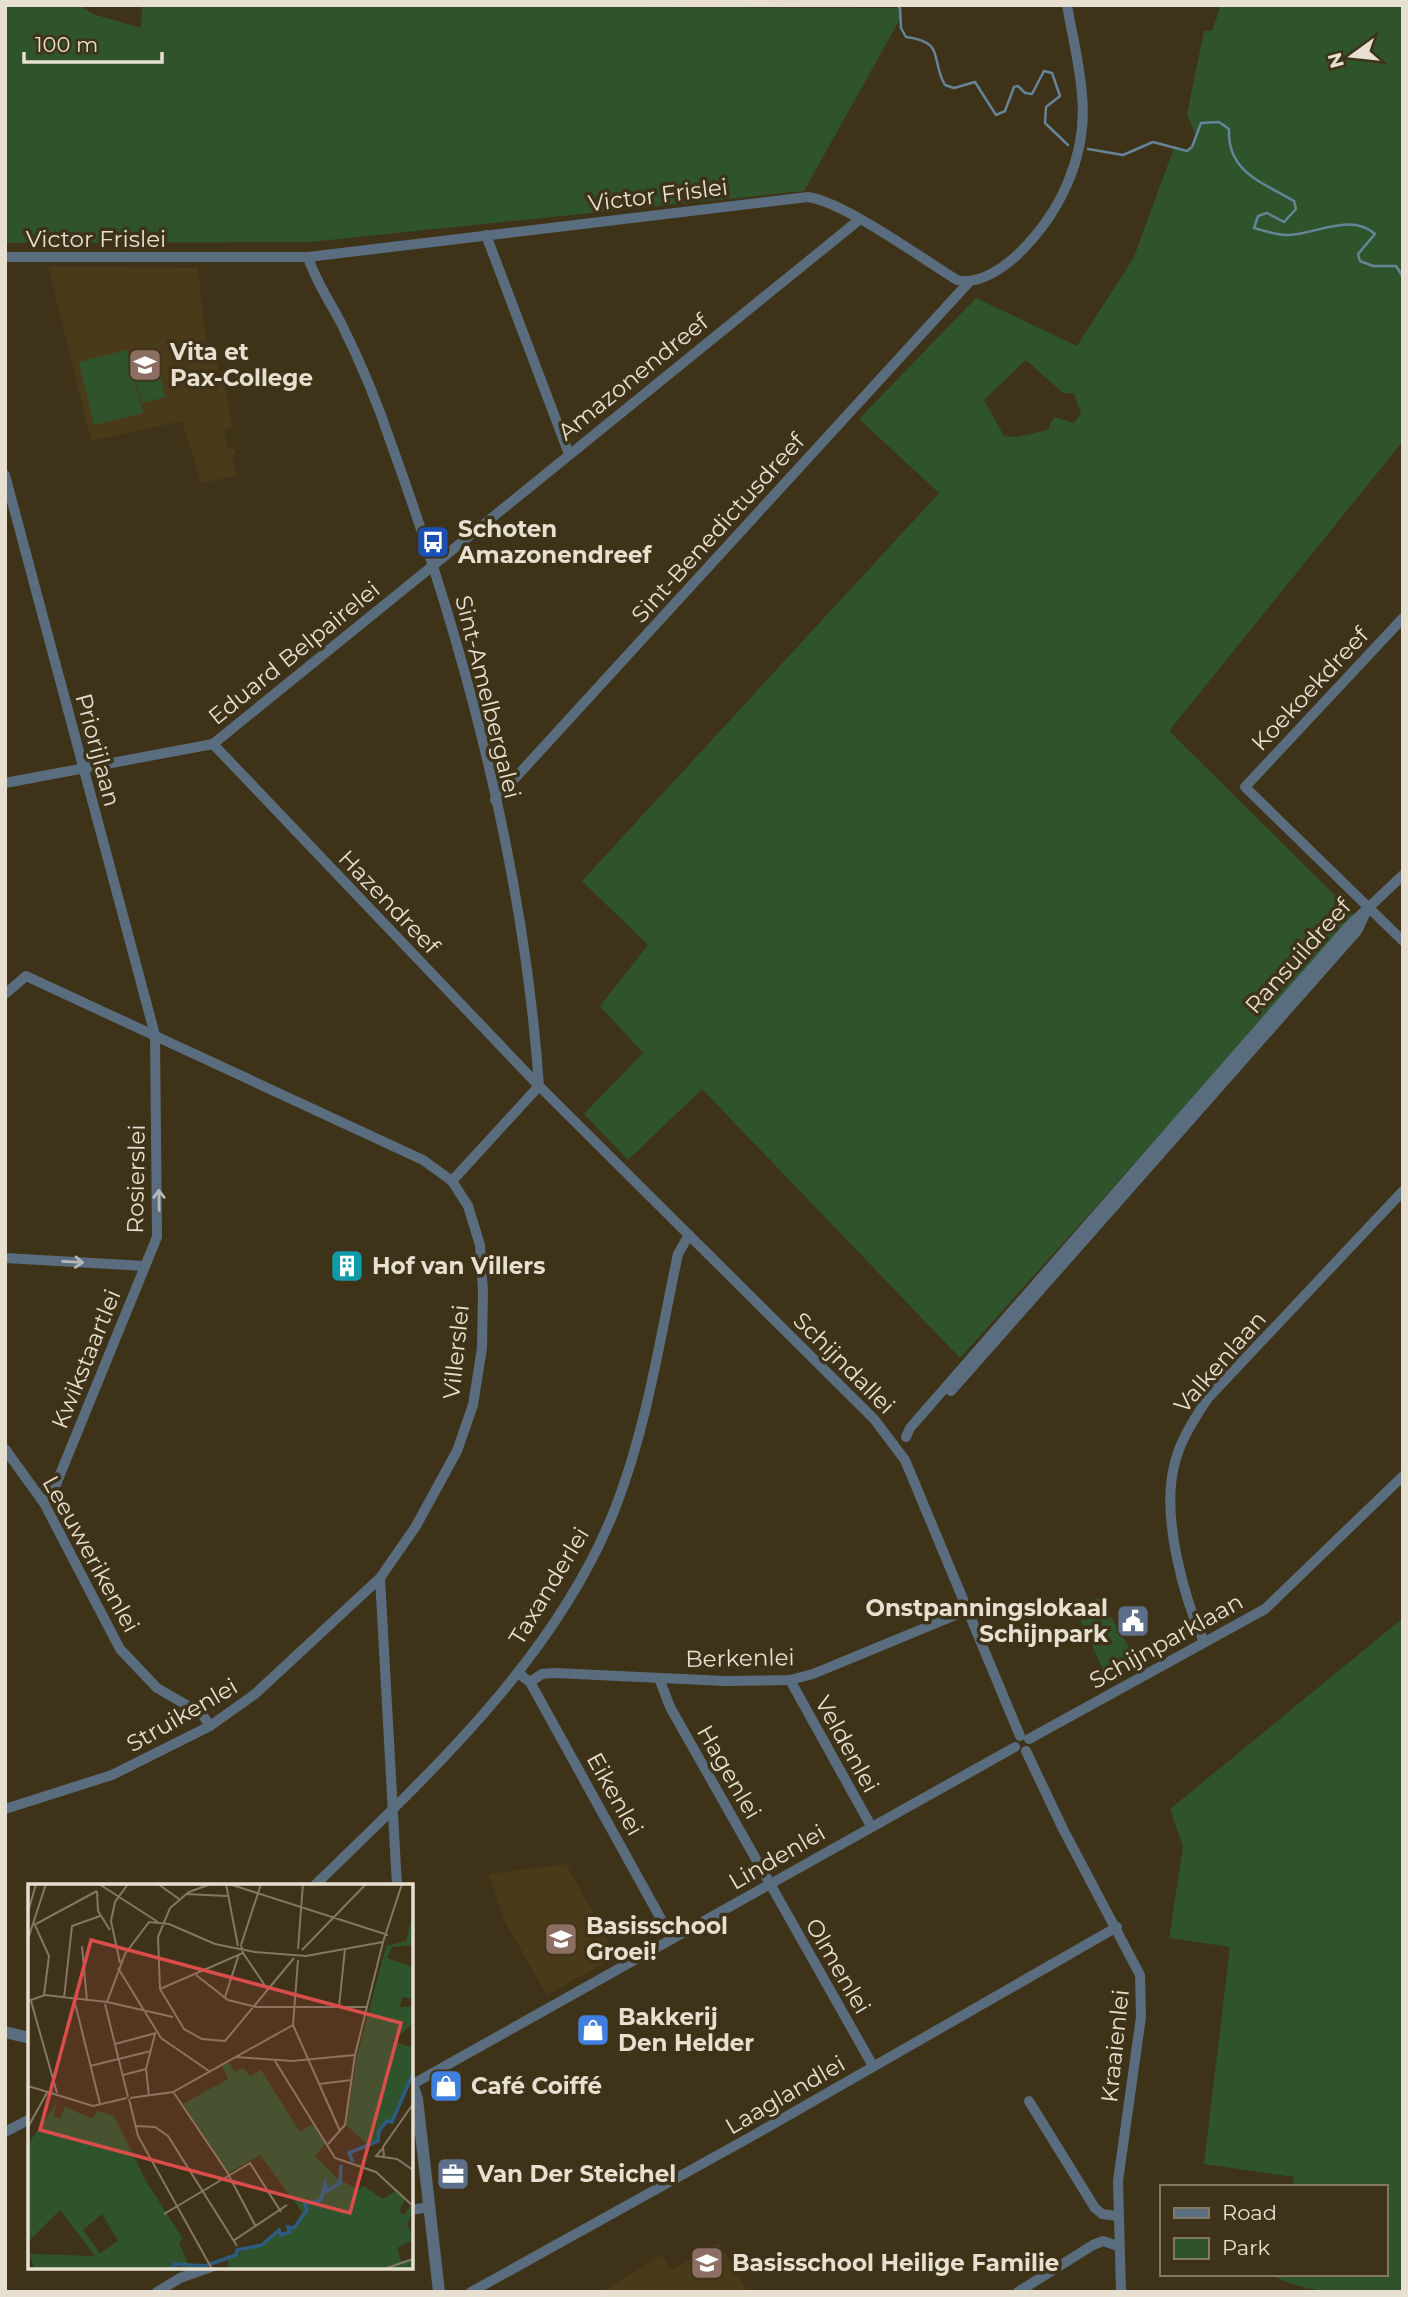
<svg xmlns="http://www.w3.org/2000/svg" width="1408" height="2297" font-family="Montserrat,sans-serif">
  <rect width="100%" height="100%" fill="#3e3219"/>
  <g fill="#493a1a">
    <path d="M48,266L198,268L207,354H216L219,375L224,374L232,428L224,430L227,449H235L236,454L232,456L236,476L201,483L182,421L91,441Z"/>
    <path d="M566,1864L617,1956L547,1995L505,1922L489,1874Z"/>
    <path d="M719,2243L748,2292H601L662,2255L671,2270Z"/>
  </g>
  <g fill="#2f542c" fill-rule="evenodd">
    <path d="M5,5H79L93,14L141,28L142,5L900,8V19L804,191L310,242L5,243Z"/>
    <path d="M1221,5H1403V441L1169,731L1356,916L960,1358L702,1089L628,1160L584,1114L643,1053L600,1006L648,945L582,881L939,493L859,419L976,298L1077,346L1134,257L1175,145L1182,151L1192,147L1196,136L1187,114L1204,31H1212ZM1026,360L1063,393H1074L1081,413L1074,423L1054,417L1048,430L1016,437L1004,436L984,400Z"/>
    <path d="M154,349L165,397L142,403L130,355Z"/>
    <path d="M127,350L143,413L94,425L79,362Z"/>
    <path d="M1100,1598L1134,1656L1104,1672L1073,1604Z"/>
    <path d="M1403,1618V2292C1357,2292 1310,2297 1270,2274H1385V2187H1293L1294,2177L1204,2164L1230,1947L1169,1938L1183,1847L1170,1809Z"/>
  </g>
  <g fill="none" stroke-linecap="round" stroke-linejoin="round">
    <g stroke="#658498" stroke-width="2.5">
      <path d="M897,5L900,8L901,28L906,37C946,42 930,59 945,85L954,88L975,82L996,115L1005,111L1014,87L1018,86L1025,93L1032,94L1044,71L1052,73L1060,96L1046,107L1045,123L1068,145"/>
      <path d="M1088,149L1123,155L1153,142L1187,151L1192,147L1201,123L1219,122L1229,129C1227,172 1262,182 1294,201L1296,209L1284,222L1267,213L1258,216L1254,228C1265,231 1276,235 1287,235C1315,235 1350,212 1375,234L1358,254L1360,261L1373,266H1396L1403,277"/>
    </g>
    <g stroke="#596d7e" stroke-width="10">
      <path d="M486,235L569,454"/>
      <path d="M5,257H308L808,197C844,202 923,259 957,280C978,285 1000,270 1015,257C1059,216 1088,157 1082,95C1080,65 1072,35 1067,5"/>
      <path d="M308,257C315,280 330,302 341,323C361,363 378,404 392,446C466,650 524,868 539,1086"/>
      <path d="M5,475L155,1035L157,1237L52,1494L44,1503"/>
      <path d="M1403,618L1245,787L1403,941"/>
      <path d="M213,744L539,1086L874,1419L905,1460L1020,1736"/>
      <path d="M5,783L213,744L859,220"/>
      <path d="M495,800L969,282"/>
      <path d="M5,994L26,976L423,1160L452,1181L468,1206L480,1245L483,1292L482,1348L473,1405L457,1451L416,1526L380,1578L255,1694L210,1726L112,1775L5,1809"/>
      <path d="M452,1181L539,1086"/>
      <path d="M5,1258L145,1266"/>
      <path d="M951,1391L1357,931L1365,914"/>
      <path d="M906,1437L910,1428L1348,927L1403,875"/>
      <path d="M5,1449L44,1503L120,1649L157,1688L202,1714L210,1726"/>
      <path d="M380,1578L397,1886"/>
      <path d="M1203,1640C1183,1595 1163,1520 1173,1471C1178,1443 1193,1421 1208,1398L1403,1191"/>
      <path d="M518,1673L530,1682L672,1939"/>
      <path d="M659,1678L670,1707L873,2066"/>
      <path d="M790,1680L871,1826"/>
      <path d="M530,1682L542,1674L555,1673L725,1681L790,1680L813,1674L968,1610"/>
      <path d="M1029,1739L1265,1609L1403,1476"/>
      <path d="M1026,1751L1063,1829L1140,1975L1141,2017L1118,2181L1121,2292"/>
      <path d="M314,1886C427,1776 558,1657 616,1506C647,1426 660,1338 678,1254L689,1235"/>
      <path d="M413,2084L1015,1747"/>
      <path d="M1029,2101L1095,2208L1102,2214L1117,2216"/>
      <path d="M5,2132L30,2119"/>
      <path d="M411,2210L429,2207"/>
      <path d="M157,2292L180,2278L211,2267"/>
      <path d="M471,2292L754,2135L1117,1927"/>
      <path d="M1018,2292L1093,2245L1103,2241L1118,2246"/>
    </g>
    <g stroke="#596d7e" stroke-width="12">
      <path d="M5,2032L30,2038"/>
      <path d="M411,2081L417,2099L439,2292"/>
    </g>
  </g>
  <defs><path id="oneway-shaft" d="M-6 0H5M1.5-3L5.5 0L1.5 3" fill="none" stroke-width="1.6" stroke-linecap="round" stroke-linejoin="round" transform="scale(1.75)"/></defs>
  <g stroke="#b5b8b4">
    <use href="#oneway-shaft" transform="translate(159 1200) rotate(-91)"/>
    <use href="#oneway-shaft" transform="translate(73 1262) rotate(3)"/>
  </g>
  <defs>
    <symbol id="school-square" viewBox="-11 -11 22 22"><rect x="-9" y="-9" width="18" height="18" rx="4" fill="#8d6e63" stroke="#3e3219"/><path d="M0-5L7-2L0 1L-7-2ZM-4 1L0 2.5L4 1V4Q0 6-4 4Z" fill="#fff"/></symbol>
    <symbol id="bus-square" viewBox="-11 -11 22 22"><rect x="-9" y="-9" width="18" height="18" rx="4" fill="#1a4fb4" stroke="#3e3219"/><path d="M-5-6H5V4H4V6H2V4H-2V6H-4V4H-5ZM-3.5-4V0h7V-4ZM-3.5 1.2v1.5H-2V1.2ZM2 1.2v1.5H3.5V1.2Z" fill="#fff"/></symbol>
    <symbol id="building-square" viewBox="-11 -11 22 22"><rect x="-9" y="-9" width="18" height="18" rx="4" fill="#0f9aa8" stroke="#3e3219"/><path d="M-4-6H4V6H1V3H-1V6H-4ZM-2.5-4.3h1.7v1.8h-1.7ZM.8-4.3h1.7v1.8H.8ZM-2.5-1h1.7V.8h-1.7ZM.8-1h1.7V.8H.8Z" fill="#fff"/></symbol>
    <symbol id="civic-square" viewBox="-11 -11 22 22"><rect x="-9" y="-9" width="18" height="18" rx="4" fill="#5c6f8a" stroke="#3e3219"/><path d="M-.6-6.5H3V-4.5H.6V-3L4-1V1h2V6H-6V1h2V-1L-.6-3ZM-1.2 2.5V6h2.4V2.5Z" fill="#fff"/></symbol>
    <symbol id="shop-square" viewBox="-11 -11 22 22"><rect x="-9" y="-9" width="18" height="18" rx="4" fill="#3f7fe0" stroke="#3e3219"/><path d="M-5-2.5h2.3a2.7 3.5 0 0 1 5.4 0H5L5.5 6h-11ZM-1.5-2.5h3a1.5 2.3 0 0 0-3 0Z" fill="#fff"/></symbol>
    <symbol id="office-square" viewBox="-11 -11 22 22"><rect x="-9" y="-9" width="18" height="18" rx="4" fill="#5c6f8a" stroke="#3e3219"/><path d="M-6-3h4V-5.5h4V-3h4V5H-6ZM-1-4.5V-3h2v-1.5ZM-6 0V1H6V0Z" fill="#fff"/></symbol>
  </defs>
  <g fill-rule="evenodd">
    <use href="#school-square" x="126" y="346" width="38" height="38"/>
    <use href="#bus-square" x="414" y="523" width="38" height="38"/>
    <use href="#building-square" x="328" y="1247" width="38" height="38"/>
    <use href="#civic-square" x="1114" y="1602" width="38" height="38"/>
    <use href="#school-square" x="542" y="1920" width="38" height="38"/>
    <use href="#shop-square" x="574" y="2011" width="38" height="38"/>
    <use href="#shop-square" x="427" y="2067" width="38" height="38"/>
    <use href="#office-square" x="434" y="2155" width="38" height="38"/>
    <use href="#school-square" x="688" y="2244" width="38" height="38"/>
  </g>
  <g text-anchor="middle" dominant-baseline="central" stroke-width="7" stroke-linejoin="round" paint-order="stroke">
    <g font-size="23" fill="#e7e0d1" stroke="#3e3219">
      <text transform="translate(658 195) rotate(-7)">Victor Frislei</text>
      <text x="96" y="239">Victor Frislei</text>
      <text transform="translate(633 377) rotate(-39)">Amazonendreef</text>
      <text transform="translate(718 528) rotate(-48)">Sint-Benedictusdreef</text>
      <text transform="translate(294 653) rotate(-39)">Eduard Belpairelei</text>
      <text transform="translate(1310 689) rotate(-47)">Koekoekdreef</text>
      <text transform="translate(488 697) rotate(76)">Sint-Amelbergalei</text>
      <text transform="translate(98 750) rotate(75)">Priorijlaan</text>
      <text transform="translate(389 902) rotate(46)">Hazendreef</text>
      <text transform="translate(1298 956) rotate(-48)">Ransuildreef</text>
      <text transform="translate(136 1179) rotate(-89)">Rosierslei</text>
      <text transform="translate(456 1352) rotate(-84)">Villerslei</text>
      <text transform="translate(86 1359) rotate(-68)">Kwikstaartlei</text>
      <text transform="translate(1220 1362) rotate(-49)">Valkenlaan</text>
      <text transform="translate(844 1363) rotate(45)">Schijndallei</text>
      <text transform="translate(91 1554) rotate(61)">Leeuwerikenlei</text>
      <text transform="translate(549 1586) rotate(-59)">Taxanderlei</text>
      <text transform="translate(1166 1641) rotate(-29)">Schijnparklaan</text>
      <text transform="translate(740 1658) rotate(-1)">Berkenlei</text>
      <text transform="translate(182 1715) rotate(-30)">Struikenlei</text>
      <text transform="translate(847 1744) rotate(61)">Veldenlei</text>
      <text transform="translate(729 1772) rotate(60)">Hagenlei</text>
      <text transform="translate(615 1794) rotate(61)">Eikenlei</text>
      <text transform="translate(777 1857) rotate(-30)">Lindenlei</text>
      <text transform="translate(838 1966) rotate(60)">Olmenlei</text>
      <text transform="translate(1115 2046) rotate(-84)">Kraaienlei</text>
      <text transform="translate(785 2095) rotate(-30)">Laaglandlei</text>
    </g>
    <g font-size="23" font-weight="bold" fill="#e7e0d1" stroke="#3e3219" text-anchor="start">
      <text x="170" y="352">Vita et<tspan x="170" dy="26">Pax-College</tspan></text>
      <text x="458" y="529">Schoten<tspan x="458" dy="26">Amazonendreef</tspan></text>
      <text x="372" y="1266">Hof van Villers</text>
      <text x="1108" y="1608" text-anchor="end">Onstpanningslokaal<tspan x="1108" dy="26">Schijnpark</tspan></text>
      <text x="586" y="1926">Basisschool<tspan x="586" dy="26">Groei!</tspan></text>
      <text x="618" y="2017">Bakkerij<tspan x="618" dy="26">Den Helder</tspan></text>
      <text x="471" y="2086">Café Coiffé</text>
      <text x="477" y="2174">Van Der Steichel</text>
      <text x="732" y="2263">Basisschool Heilige Familie</text>
    </g>
  </g>
  <g transform="translate(28 1884)">
    <rect width="385" height="385" fill="#3e3219"/>
    <path d="M385,29V61L364,63L359,74L385,83V115L374,113L372,123H385V140L364,157L383,163L385,159V192L364,238L359,237L349,249L350,257L339,260L318,241L329,172L358,62L378,57ZM201,178L207,188L215,184L222,192L233,186L272,248L285,240L297,260L287,272L310,295L330,305L336,302L355,315L369,306L377,315L371,328L376,331L382,322L385,326L379,341L385,351L383,357L369,364L373,377L385,375V385H201L199,372L234,361L251,346L253,351L261,348L260,343L266,344L274,328L232,271L200,289L155,220L200,195L194,182ZM28,220L26,232L32,235L37,223L65,235L69,227L86,232L118,297L155,355L151,358L161,382L170,385H6L2,370L67,372L32,326L0,358V260ZM74,330L90,357L72,369L55,346Z" fill="#2f542c" fill-rule="evenodd"/>
    <path fill="none" stroke="#2d5c80" stroke-width="3.5" d="M325,278L321,269L350,257L351,247L359,237L364,238L385,189M143,385L147,380L177,382L208,371L209,366L234,361L251,346L253,351L262,348L260,343L266,344L279,326L277,320L293,316L297,300L299,307L312,299L313,281"/>
    <path fill="none" stroke="#827863" stroke-width="2" d="M71,0L130,38M130,0L151,15M183,0L161,8L142,24L130,53L132,105L156,145L174,155L197,157L266,74M198,0L210,62M201,0L360,51M69,7L70,27L82,46M158,10L199,12M0,28L8,0M6,39L21,72L16,111M8,40L69,7M0,55L18,0M355,58L374,0M213,61L233,0M54,62L59,117M270,65L275,0M274,66L338,0M215,69L238,103M270,76L265,141L312,247M92,79L83,37L87,18L100,0M90,84L133,154L181,187M168,91L200,116L228,123H340M132,105L215,69L213,61M197,113L211,70M36,114L44,42L72,32M46,115L72,220M0,117L17,111L79,118L145,133M3,117L29,209M79,118L97,70L121,38L141,40L187,60L227,68L278,72L355,58M77,120L100,213M311,123L317,65M87,160L128,149M208,173L264,177L327,171M247,177L307,274L348,288L385,322M62,182L123,167M95,191L118,185M291,200L324,196M0,202L65,222L99,214M146,209L199,288L228,343M121,212L118,185L127,150M102,214L145,208L265,141M101,215L110,252L184,385M108,242L127,243L140,252L209,362M0,243L20,207M300,260L317,241L327,171L355,58M354,265L348,272L369,275L385,286M356,272L355,263L385,220M136,330L222,279L253,328M205,357L259,321M356,385L385,375"/>
    <path fill="#d94d4a" fill-opacity="0.15" stroke="#d94d4a" stroke-width="3.5" d="M63,56L373,139L322,329L12,246Z"/>
    <rect width="385" height="385" fill="none" stroke="#e7e0d1" stroke-width="3.5"/>
  </g>
  <rect width="1408" height="2297" fill="none" stroke="#e7e0d1" stroke-width="14"/>
  <rect x="1160" y="2185" width="228" height="91" fill="#3e3219" stroke="#827863" stroke-width="2"/>
  <rect x="1174" y="2208" width="35" height="10" fill="#596d7e" stroke="#827863" stroke-width="2"/>
  <text x="1222" y="2220" font-size="21" fill="#e7e0d1">Road</text>
  <rect x="1174" y="2238" width="35" height="21" fill="#2f542c" stroke="#827863" stroke-width="2"/>
  <text x="1222" y="2255" font-size="21" fill="#e7e0d1">Park</text>
  <g transform="translate(1352 56) rotate(255)" stroke="#3e3219" stroke-width="5" paint-order="stroke">
  <path d="M0-5L12 26L0 18L-12 26Z" fill="#e7e0d1"/>
  <text y="-10" font-size="19" font-weight="bold" text-anchor="middle" fill="#e7e0d1">N</text>
  </g>
  <path d="M24 52v10h138v-10" fill="none" stroke="#e7e0d1" stroke-width="3.5"/>
  <text x="35" y="52" font-size="21" fill="#e7e0d1" stroke="#3e3219" stroke-width="5" paint-order="stroke">100 m</text>
</svg>
